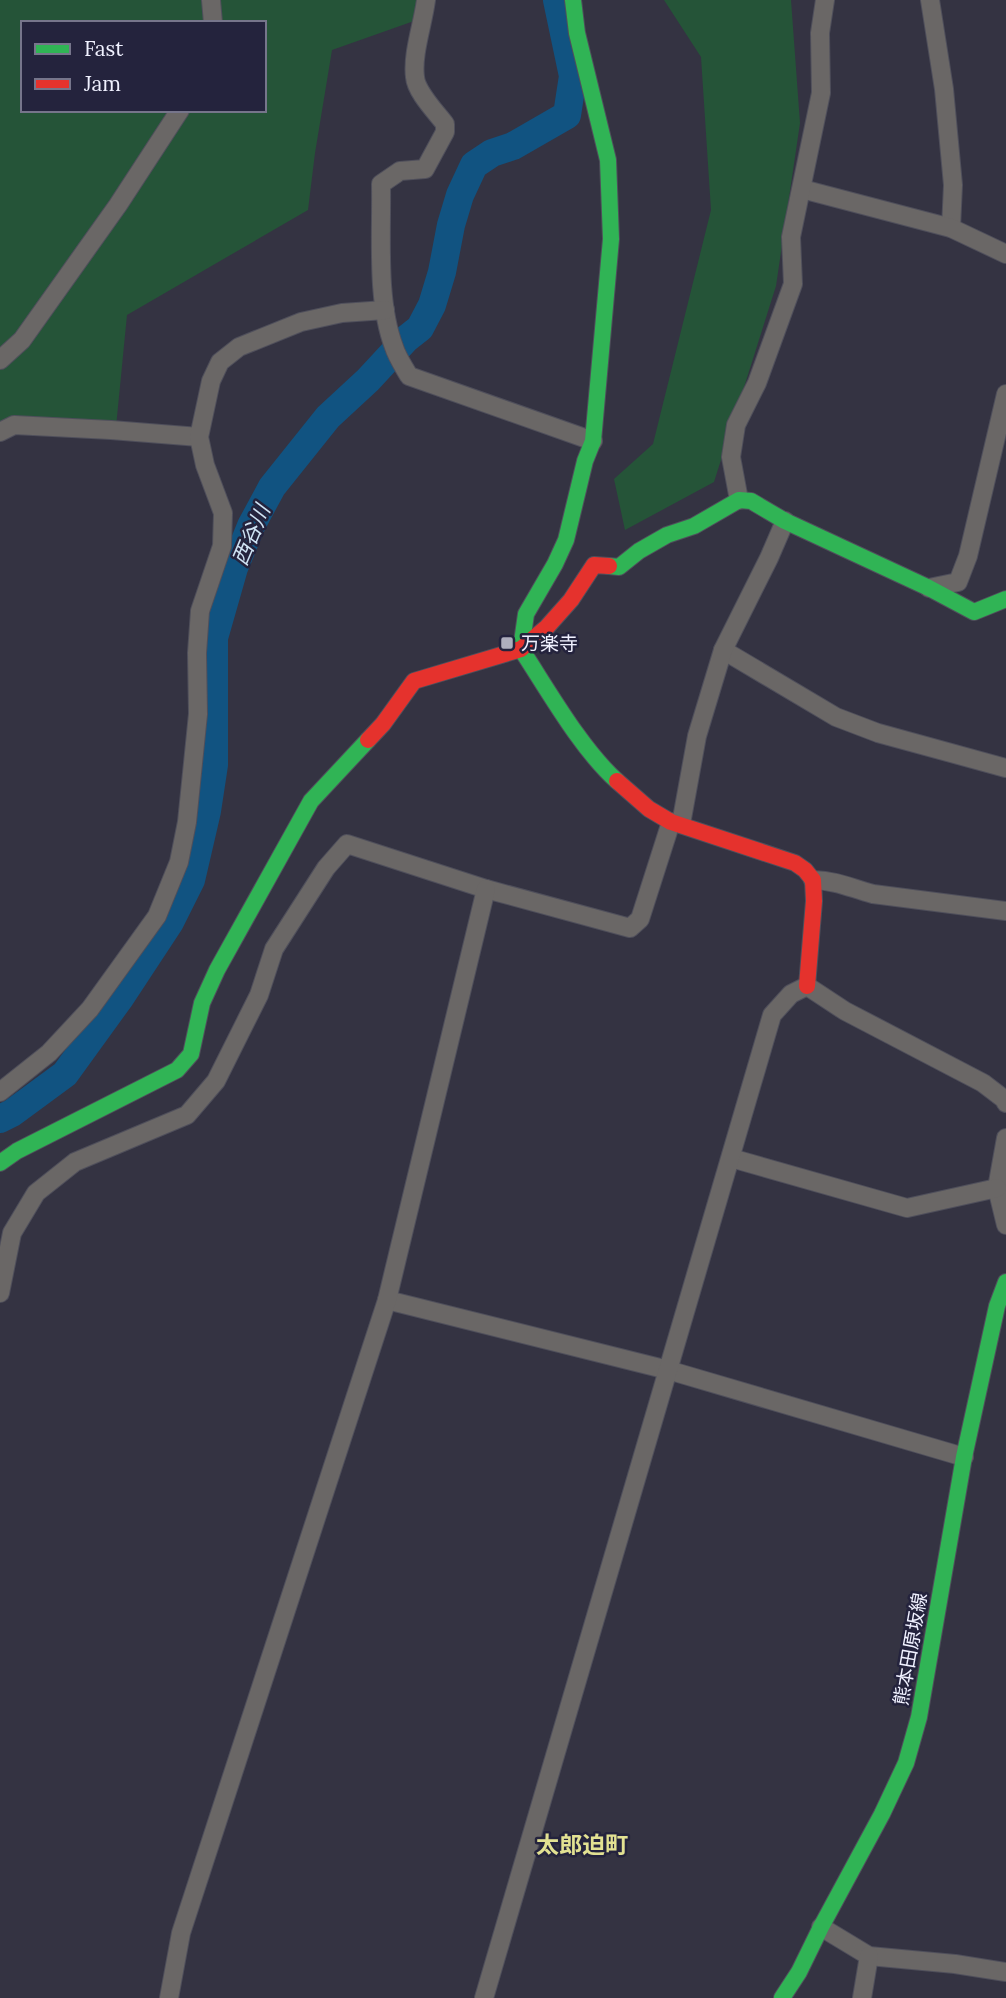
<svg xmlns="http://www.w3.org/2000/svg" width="1006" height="1998" font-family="Lora,'Noto Sans JP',serif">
  <rect width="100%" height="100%" fill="#343342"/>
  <g fill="#255438" fill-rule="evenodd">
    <path d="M0,0H420L414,21L332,50L315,153L308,210L127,315L116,427H0ZM23,23H264V110H23Z"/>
    <path d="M664,0H791L800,123L776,286L714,482L625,530L614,479L653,444L711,210L701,57Z"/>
  </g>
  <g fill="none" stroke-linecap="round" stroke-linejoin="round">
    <path stroke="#115381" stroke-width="28" d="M0,1119L12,1113L65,1074L120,998L170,922L191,880L207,811L214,765V638L234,568L251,526L272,487L328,417L368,380L406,339L420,328L432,305L442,272L451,225L460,195L474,165L492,153L513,146L567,115L573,76L557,0"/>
    <defs>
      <g id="street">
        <path d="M211,0L213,23"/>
        <path d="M426,0C423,24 412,54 415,77C416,92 436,112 445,124V132L425,169L400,171L381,184C382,234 376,300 394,347C397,357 404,367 409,376L593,441"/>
        <path d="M930,0L944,89L953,185L951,228"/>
        <path d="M802,189L951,228L1006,254"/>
        <path d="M0,360L22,340L118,205L180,110"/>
        <path d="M0,432L14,425L111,430L199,437"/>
        <path d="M739,500L731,457L736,425L757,383L793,284L791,237L821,93L820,33L825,0"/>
        <path d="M929,588L958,582L968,556L1006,394"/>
        <path d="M723,650L836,717L878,733L1006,768"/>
        <path d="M681,824L697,736L723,650L769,558L785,521"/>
        <path d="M813,880C839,881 850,888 873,894L1006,911"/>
        <path d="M0,1092L49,1053L90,1009L157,916L179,862L187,822L198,714L197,653L200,611L222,546L223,513L205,465L199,437L211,381L220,362L239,347L301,322L342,313L385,310"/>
        <path d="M1006,1138L997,1188L1006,1225"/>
        <path d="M731,1158L907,1208L997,1188"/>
        <path d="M0,1293L12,1233L36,1193L75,1162L187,1115L216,1081L259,995L274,949L326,868L347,844L486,889L630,928L640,919L671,822"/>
        <path d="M387,1300L668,1370L964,1457"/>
        <path d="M821,1927L869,1956L955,1964L1006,1972"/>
        <path d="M169,1998L181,1933L387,1300L486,889"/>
        <path d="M484,1998L772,1015L791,994L807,986L845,1011L983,1083L1004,1099L1006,1103"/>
        <path d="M862,1998L869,1956"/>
      </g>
      <g id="fast">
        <path d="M573,0L577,33L608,160L611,239L593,441L585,461L566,540L555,564L526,614L521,649C548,690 581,749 617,781"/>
        <path d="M609,566L619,567L639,551L667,535L694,526L739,500L751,501L785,521L929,588L974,612L1006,599"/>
        <path d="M0,1163L17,1151L177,1070L191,1054L202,1003L217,970L311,801L368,740"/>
        <path d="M782,1998L799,1972L821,1927L882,1814L906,1763L919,1717L964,1457L997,1306L1006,1282"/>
      </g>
      <g id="jam">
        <path d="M368,740L383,724L414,681L521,649L547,627L571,600L594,565L609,566"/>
        <path d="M617,781L649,809L671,822L795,863L805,870L813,880L814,901L807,986"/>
      </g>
    </defs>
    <use href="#street" stroke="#4f4f5b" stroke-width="20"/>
    <use href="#fast" stroke="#4f4f5b" stroke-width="18"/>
    <use href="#jam" stroke="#4f4f5b" stroke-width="18"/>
    <use href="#street" stroke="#6a6766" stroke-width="18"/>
    <use href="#fast" stroke="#30b455" stroke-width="16"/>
    <use href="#jam" stroke="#e5322d" stroke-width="16"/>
  </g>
  <rect fill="#aeaebd" stroke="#24233d" stroke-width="2.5" x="500" y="636" width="14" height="14" rx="3.5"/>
  <g text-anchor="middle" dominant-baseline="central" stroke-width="5" stroke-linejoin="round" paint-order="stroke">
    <g font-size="19" fill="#f0f1ff" stroke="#24233d" text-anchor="start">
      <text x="521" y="643">万楽寺</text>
    </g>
    <g font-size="19" fill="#f0f1ff" stroke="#24233d">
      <text transform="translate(910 1649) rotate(-80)">熊本田原坂線</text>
    </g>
    <g font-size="21" font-style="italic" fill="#cfe3f4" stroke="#24233d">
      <text transform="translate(251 535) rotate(-67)">西谷川</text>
    </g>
    <g font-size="23" font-weight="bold" fill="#e2e192" stroke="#24233d">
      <text x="582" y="1844">太郎迫町</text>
    </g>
  </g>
  <rect x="21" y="21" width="245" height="91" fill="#24233d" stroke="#76758b" stroke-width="2"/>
  <rect x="35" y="44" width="35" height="10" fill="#30b455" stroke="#76758b" stroke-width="2"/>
  <text x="84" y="56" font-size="21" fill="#f0f1ff">Fast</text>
  <rect x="35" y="79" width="35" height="10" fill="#e5322d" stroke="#76758b" stroke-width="2"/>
  <text x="84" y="91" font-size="21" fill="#f0f1ff">Jam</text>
</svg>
